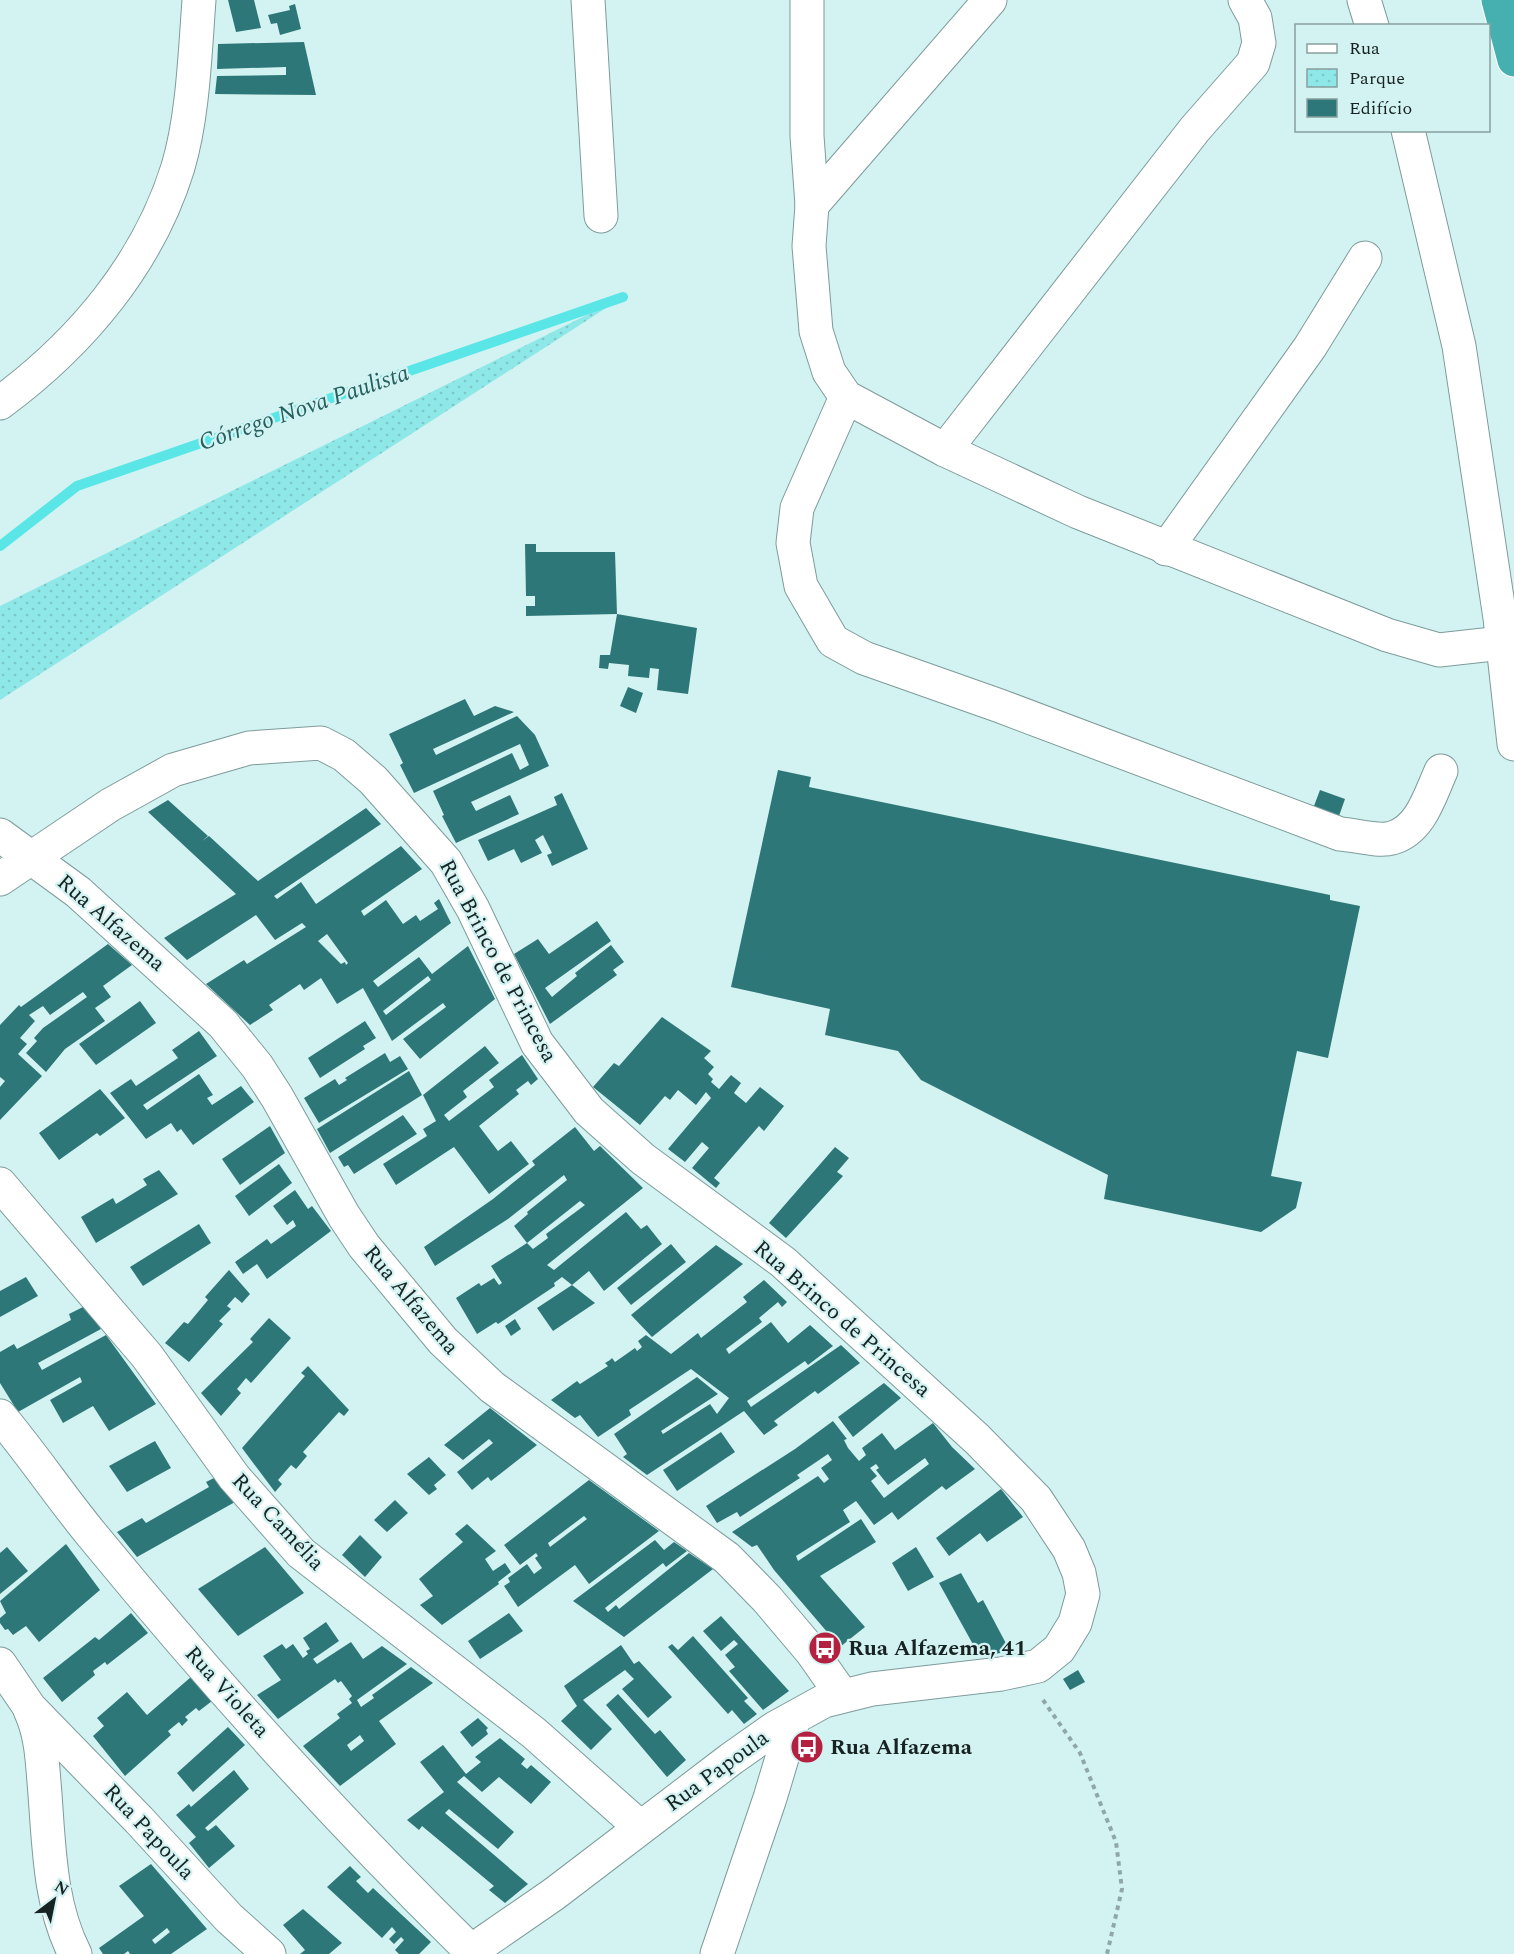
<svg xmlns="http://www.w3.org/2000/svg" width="1514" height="1954" font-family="Spectral,serif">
  <defs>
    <pattern id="park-dots" width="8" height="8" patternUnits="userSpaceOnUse" patternTransform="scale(1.5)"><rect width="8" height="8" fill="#8fe8e8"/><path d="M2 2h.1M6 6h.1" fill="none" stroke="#7bc7c7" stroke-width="1.8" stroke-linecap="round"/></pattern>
  </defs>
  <rect width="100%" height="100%" fill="#d3f3f2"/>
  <path fill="url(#park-dots)" d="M623,297L0,700V606Z"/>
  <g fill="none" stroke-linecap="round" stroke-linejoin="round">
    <path stroke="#5ae6e7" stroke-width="10" d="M0,546L77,486L623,297"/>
  </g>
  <g fill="#2e7778" fill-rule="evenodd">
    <path d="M228,0H254L261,28L236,32Z"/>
    <path d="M295,4L301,29L280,35L277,23L271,24L268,15L290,10L289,6Z"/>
    <path d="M304,42L316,95L215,94L217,76L286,75V67L217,69L218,44Z"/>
    <path d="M525,544H536V552H615L617,614L526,616V606H535V596H526Z"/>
    <path d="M617,614L697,628L688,694L657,690L659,669L650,668L649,678L628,676L629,665L609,663L608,669L599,668L600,655H610Z"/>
    <path d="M628,687L643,693L636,713L620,706Z"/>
    <path d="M465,699L474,716L495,706L514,712L433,749L436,755L517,716L535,735L549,766L471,802L476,811L510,795L519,814L456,843L442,816L444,815L433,791L512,753L520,770L529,765L520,744L414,793L400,765L403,763L389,734Z"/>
    <path d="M778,770L811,777L809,787L1330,895V900L1360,906L1328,1058L1297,1051L1271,1176L1302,1182L1296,1208L1261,1232L1104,1199L1108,1175L921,1080L898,1051L825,1035L830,1009L731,987Z"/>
    <path d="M1320,790L1345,799L1339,816L1314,806Z"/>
    <path d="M562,793L588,849L552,866L547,855L552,853L543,835L535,840L542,853L521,863L514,849L488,861L478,840L557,805L554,797Z"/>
    <path d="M168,800L208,836L202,841L209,836L258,881L366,808L381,824L274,896L277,899L301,882L316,904L401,846L422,869L361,911L364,916L386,900L403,924L416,915L420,921L438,909L434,903L439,899L451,923L373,981L378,987L419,957L432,974L468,946L495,999L420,1059L403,1039L446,1007L443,1003L392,1041L363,988L337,1004L321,978L304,990L300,984L269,1005L273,1010L250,1025L206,984L244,960L247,964L306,927L302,923L275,940L256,915L187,960L164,938L236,894L148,812ZM327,934L348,963L346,965L345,962L341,964L318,941ZM428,976L431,980L386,1015L383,1011Z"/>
    <path d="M597,921L611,941L545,988L552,997L577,976L575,973L611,945L624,962L613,970L617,975L550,1024L514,954L538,939L549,954Z"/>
    <path d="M108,944L132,965L103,986L111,997L95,1008L105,1021L65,1049L46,1072L26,1053L37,1041L34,1038L43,1028L87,997L83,992L50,1015L43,1006L29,1015L35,1021L20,1038L27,1044L18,1054L42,1076L0,1120V1087L5,1081L0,1077V1025L19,1005L21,1007Z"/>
    <path d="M140,1001L156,1023L96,1065L79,1044Z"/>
    <path d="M662,1017L711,1051L704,1058L714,1067L708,1074L713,1079L711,1082L719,1089L731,1075L741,1083L734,1093L746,1103L760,1087L784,1106L764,1131L759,1126L714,1178L720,1183L716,1188L692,1168L709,1148L702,1142L685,1162L668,1149L711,1098L706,1092L696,1105L678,1090L670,1100L665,1096L640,1125L593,1087L614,1063L619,1066Z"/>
    <path d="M365,1021L376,1038L363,1046L365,1049L320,1078L308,1058Z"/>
    <path d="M199,1031L217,1056L143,1105L147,1110L199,1074L213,1095L207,1098L212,1105L241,1086L254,1102L193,1145L181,1129L177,1132L171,1123L146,1139L110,1093L131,1079L136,1086L178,1058L172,1050Z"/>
    <path d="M485,1046L499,1063L463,1091L467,1097L444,1115L449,1121L494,1087L489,1080L522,1055L538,1079L531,1085L528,1081L516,1090L519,1094L479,1126L498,1151L511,1141L529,1164L489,1194L454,1147L396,1185L383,1164L427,1136L423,1129L436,1121L423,1095Z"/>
    <path d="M385,1053L390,1062L400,1056L408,1069L319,1123L304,1098L335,1079L339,1085L347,1080L345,1078Z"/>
    <path d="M409,1071L422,1095L330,1153L317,1129Z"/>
    <path d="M100,1089L125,1118L100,1136L97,1133L59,1160L39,1133Z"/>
    <path d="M403,1115L417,1134L354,1174L348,1165L344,1167L338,1157Z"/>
    <path d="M270,1126L285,1153L240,1185L222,1159Z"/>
    <path d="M575,1127L594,1151L600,1146L643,1188L547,1265L554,1270L626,1212L641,1229L647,1225L662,1244L604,1291L589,1271L572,1285L562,1277L554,1283L555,1286L498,1324L496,1322L477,1334L456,1298L479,1283L481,1286L494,1278L499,1285L502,1283L491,1266L527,1243L514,1226L528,1214L527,1212L567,1180L564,1175L508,1219L435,1266L424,1247L493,1199L535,1165L532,1161ZM580,1201L585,1205L546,1234L548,1238L533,1249L527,1243Z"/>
    <path d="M835,1147L849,1158L837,1172L843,1176L786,1238L769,1223Z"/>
    <path d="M279,1164L292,1183L249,1216L235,1196Z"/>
    <path d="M159,1170L178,1194L96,1243L81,1217L113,1198L116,1204L147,1185L143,1179Z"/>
    <path d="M295,1190L308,1209L312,1206L331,1231L267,1279L257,1264L243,1274L235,1262L267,1239L271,1244L296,1226L293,1220L287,1225L273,1206Z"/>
    <path d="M199,1224L211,1243L143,1286L130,1267Z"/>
    <path d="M671,1244L686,1262L631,1305L617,1288Z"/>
    <path d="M716,1245L743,1264L652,1337L631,1315Z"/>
    <path d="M229,1270L250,1294L242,1303L235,1297L227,1306L231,1309L219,1321L223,1324L189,1362L165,1343L184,1322L188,1324L208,1300L205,1297Z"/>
    <path d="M26,1277L38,1296L0,1317V1291Z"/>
    <path d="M764,1280L787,1302L782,1307L778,1302L759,1318L762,1322L726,1349L729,1354L771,1322L788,1343L810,1325L833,1346L808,1365L805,1361L747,1401L751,1407L841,1345L860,1363L818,1394L815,1391L774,1421L778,1425L764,1435L744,1411L647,1475L623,1457L627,1454L614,1434L697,1377L718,1394L661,1431L663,1434L710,1404L717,1414L729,1398L691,1369L629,1410L631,1415L598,1437L580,1415L575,1418L551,1400L577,1381L580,1384L608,1366L605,1363L610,1360L612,1358L615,1362L635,1348L637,1351L642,1347L638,1341L646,1335L671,1354L698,1333L701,1338L747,1302L743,1297Z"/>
    <path d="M572,1285L595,1303L553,1331L537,1308Z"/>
    <path d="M85,1306L101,1329L38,1363L42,1370L106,1335L156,1404L109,1431L93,1406L63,1423L50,1400L82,1382L80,1377L18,1412L0,1383V1352L14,1344L17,1349L71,1320L69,1314Z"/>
    <path d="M269,1318L291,1338L251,1383L246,1378L237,1389L241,1393L221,1416L201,1393L253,1342L250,1339Z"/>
    <path d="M515,1319L521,1329L511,1336L505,1326Z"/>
    <path d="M308,1366L349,1410L344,1416L339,1412L303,1452L307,1456L296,1469L291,1465L278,1480L282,1484L275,1492L242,1448L305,1376L301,1373Z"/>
    <path d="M884,1383L901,1398L853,1437L838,1417Z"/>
    <path d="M490,1408L537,1445L491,1481L488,1477L472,1490L457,1472L493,1443L489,1439L463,1460L444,1445Z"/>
    <path d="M833,1421L847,1439L844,1440L848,1448L859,1461L866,1455L862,1448L882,1433L895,1450L933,1423L952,1447L975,1469L946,1490L942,1486L898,1520L892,1512L874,1525L856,1501L843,1510L850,1522L796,1556L798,1561L861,1519L876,1542L820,1576L865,1627L840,1647L774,1570L757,1545L752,1547L732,1532L818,1476L824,1483L829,1479L821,1468L832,1460L828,1454L797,1475L800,1478L740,1517L737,1512L717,1523L706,1506L795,1449ZM925,1458L929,1464L884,1498L871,1481L877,1476L870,1468L876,1464L879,1468L876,1470L888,1485Z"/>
    <path d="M721,1432L735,1452L677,1491L663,1470Z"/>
    <path d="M155,1441L171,1468L127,1492L109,1466Z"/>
    <path d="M429,1457L446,1475L434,1485L437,1489L429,1495L407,1474Z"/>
    <path d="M214,1478L235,1502L137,1557L117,1532L142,1518L146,1523L209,1487L206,1482Z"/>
    <path d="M589,1480L659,1531L589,1584L575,1565L518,1607L504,1586L510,1582L508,1578L527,1564L534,1574L542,1568L535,1558L538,1556L536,1553L520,1565L504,1545ZM584,1516L587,1519L550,1547L548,1543Z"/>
    <path d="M1001,1489L1023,1517L987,1542L980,1533L949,1556L936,1538Z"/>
    <path d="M395,1500L408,1513L387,1532L374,1520Z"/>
    <path d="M467,1524L496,1551L485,1559L493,1571L505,1563L511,1572L498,1582L499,1584L442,1625L420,1605L433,1596L419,1579L463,1542L455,1534Z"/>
    <path d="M360,1535L382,1557L365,1577L342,1555Z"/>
    <path d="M655,1540L664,1550L674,1542L687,1551L666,1567L663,1563L605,1608L608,1612L616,1605L619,1609L689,1553L713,1569L624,1637L573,1601Z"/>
    <path d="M66,1544L100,1590L39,1642L26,1626L13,1635L8,1629L5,1630L0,1623V1618L6,1613L0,1601Z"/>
    <path d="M7,1547L28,1571L0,1594V1553Z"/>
    <path d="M265,1547L304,1593L238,1636L198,1589Z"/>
    <path d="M916,1547L934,1577L908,1591L892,1563Z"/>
    <path d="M961,1573L978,1603L983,1600L1010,1651L980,1657L939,1583Z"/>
    <path d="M131,1613L148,1633L107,1665L105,1662L93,1671L95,1675L62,1702L43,1678L95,1637L99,1640Z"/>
    <path d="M509,1613L523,1631L480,1659L468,1641Z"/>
    <path d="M721,1616L789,1691L763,1710L729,1671L735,1667L725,1655L738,1644L734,1640L721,1651L703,1631Z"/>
    <path d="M326,1622L339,1641L313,1659L317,1664L351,1642L363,1659L382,1646L407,1664L357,1700L361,1707L374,1698L372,1695L411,1667L433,1683L379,1721L396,1744L340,1786L303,1746L340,1718L337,1714L352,1703L349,1699L352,1696L341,1681L338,1683L335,1679L278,1719L257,1695L281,1680L263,1656L282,1644L286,1649L293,1644L303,1658L308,1654L306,1651L310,1649L303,1638ZM360,1735L364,1741L351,1751L347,1745Z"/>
    <path d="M693,1636L748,1698L744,1701L757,1714L744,1724L732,1710L728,1714L668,1647L672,1644L678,1650Z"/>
    <path d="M621,1645L634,1664L639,1661L672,1697L648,1718L622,1689L634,1679L625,1670L583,1700L612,1729L591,1750L561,1721L577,1706L564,1686Z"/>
    <path d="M1078,1670L1085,1682L1070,1690L1063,1679Z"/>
    <path d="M191,1677L212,1701L199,1711L196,1708L185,1717L188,1720L182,1726L179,1722L168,1731L171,1735L125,1776L93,1736L104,1726L97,1718L127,1692L147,1715Z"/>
    <path d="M618,1694L655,1734L660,1730L686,1760L667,1777L606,1705Z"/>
    <path d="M478,1718L488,1728L486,1730L488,1734L472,1747L460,1732Z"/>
    <path d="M228,1727L245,1745L193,1792L177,1773Z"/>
    <path d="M500,1738L525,1759L521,1764L527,1769L531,1765L551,1782L531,1804L499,1777L482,1792L464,1776L457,1782L514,1832L498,1849L449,1809L445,1813L528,1884L505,1903L489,1890L494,1886L422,1826L419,1830L407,1820L444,1792L420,1762L443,1745L466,1774L481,1762L475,1757Z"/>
    <path d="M234,1770L249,1789L205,1828L208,1831L216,1825L235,1846L209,1868L189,1843L196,1837L176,1815L189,1804L191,1807Z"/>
    <path d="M151,1864L207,1929L171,1954H130L128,1951L124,1954H103L99,1948L144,1916L119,1886ZM167,1928L170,1932L155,1944L152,1940Z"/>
    <path d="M350,1866L361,1877L356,1881L368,1893L373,1888L431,1942L419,1954H399L395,1950L404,1940L401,1937L394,1944L389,1939L396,1932L392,1927L382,1938L327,1887Z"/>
    <path d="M303,1909L342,1943L329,1954H300L305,1950L283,1925Z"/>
  </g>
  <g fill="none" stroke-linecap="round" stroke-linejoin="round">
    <defs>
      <g id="minor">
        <path d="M588,0L601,216"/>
        <path d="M807,0V136L812,205L809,246L816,331L829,372L846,397L945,450L1078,512L1387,635L1439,650L1502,643"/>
        <path d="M1364,0L1372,26"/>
        <path d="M1408,130L1459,346L1500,618L1514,744"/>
        <path d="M812,205L990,0"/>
        <path d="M846,397L797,508L793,543L801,586L833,641L864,658L1000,706L1340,834C1355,835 1379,842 1392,838C1421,830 1430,795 1441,771"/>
        <path d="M0,403C81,343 148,264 178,167C193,117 195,53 199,0"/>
        <path d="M945,450L1195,129L1253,63L1259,43L1255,18L1245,0"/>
        <path d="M1166,549L1310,347L1365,258"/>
        <path d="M0,835L78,892L223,1024L257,1066L277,1097L344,1216L364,1246L443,1341L492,1387L727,1558L767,1599L811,1651L842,1695"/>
        <path d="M0,879L110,805L173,770L249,748L321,743L344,755L373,780L446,862L473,909L537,1043L589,1111L643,1159L783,1262L977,1439L1036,1499L1069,1549L1079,1573L1083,1594L1075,1623L1059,1649L1038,1666L1001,1674L872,1689L824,1701L775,1728L731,1759L554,1894L467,1954"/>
        <path d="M0,1184L147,1356L234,1477L301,1553L534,1733L640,1827"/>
        <path d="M0,1416C32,1454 60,1496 92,1535C211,1680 337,1820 471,1951"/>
        <path d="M0,1664L30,1708L139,1820L229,1918L269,1954"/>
        <path d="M30,1710C41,1734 42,1757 44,1782C49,1839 48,1902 75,1954"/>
        <path d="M717,1954L770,1798L794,1718"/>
      </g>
      <path id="highway" d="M1498,0L1514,60"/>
    </defs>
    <use href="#minor" stroke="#7e9b9b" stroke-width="35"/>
    <use href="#highway" stroke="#fff" stroke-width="35"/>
    <path stroke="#8fa8a7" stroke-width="4" stroke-dasharray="4.5 4.5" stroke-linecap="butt" d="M1043,1700L1080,1753L1116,1842L1122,1889L1107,1954"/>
    <use href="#minor" stroke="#fff" stroke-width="33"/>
    <use href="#highway" stroke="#46afaf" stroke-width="33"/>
  </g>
  <defs>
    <symbol id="bus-disc" viewBox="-11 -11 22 22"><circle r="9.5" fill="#b32040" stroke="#d3f3f2"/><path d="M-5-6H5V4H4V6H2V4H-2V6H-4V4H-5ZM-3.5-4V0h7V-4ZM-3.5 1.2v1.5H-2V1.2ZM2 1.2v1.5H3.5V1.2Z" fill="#fff"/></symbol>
  </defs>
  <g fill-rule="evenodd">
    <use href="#bus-disc" x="806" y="1629" width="38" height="38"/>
    <use href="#bus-disc" x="788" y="1728" width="38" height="38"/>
  </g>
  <g text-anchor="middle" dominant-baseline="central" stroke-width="4.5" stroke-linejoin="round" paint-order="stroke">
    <g font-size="22" fill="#172222" stroke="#d3f3f2">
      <text transform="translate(111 923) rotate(41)">Rua Alfazema</text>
      <text transform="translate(498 961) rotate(62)">Rua Brinco de Princesa</text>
      <text transform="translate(411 1300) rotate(50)">Rua Alfazema</text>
      <text transform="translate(842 1319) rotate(41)">Rua Brinco de Princesa</text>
      <text transform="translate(278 1522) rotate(47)">Rua Camélia</text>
      <text transform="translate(227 1692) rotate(48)">Rua Violeta</text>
      <text transform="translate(717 1771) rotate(-36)">Rua Papoula</text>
      <text transform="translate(149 1832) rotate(47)">Rua Papoula</text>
    </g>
    <g font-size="22" font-weight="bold" fill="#172222" stroke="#d3f3f2" text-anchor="start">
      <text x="848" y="1648">Rua Alfazema, 41</text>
      <text x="830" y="1747">Rua Alfazema</text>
    </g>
    <g font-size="24" font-style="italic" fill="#255f5f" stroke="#d3f3f2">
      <text transform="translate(304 408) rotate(-19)">Córrego Nova Paulista</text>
    </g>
  </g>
  <rect x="1295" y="24" width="195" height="108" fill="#d3f3f2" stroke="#889f9f" stroke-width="1.5"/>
  <rect x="1307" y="44" width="30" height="9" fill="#ffffff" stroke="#889f9f" stroke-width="1.5"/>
  <text x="1349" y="54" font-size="18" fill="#172222">Rua</text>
  <rect x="1307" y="69" width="30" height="18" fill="url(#park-dots)" stroke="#889f9f" stroke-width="1.5"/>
  <text x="1349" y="84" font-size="18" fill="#172222">Parque</text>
  <rect x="1307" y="99" width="30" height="18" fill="#2e7778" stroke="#889f9f" stroke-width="1.5"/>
  <text x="1349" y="114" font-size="18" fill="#172222">Edifício</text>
  <g transform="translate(54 1900) rotate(32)" stroke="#d3f3f2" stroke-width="4.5" paint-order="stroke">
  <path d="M0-4.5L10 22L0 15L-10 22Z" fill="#172222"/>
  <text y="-9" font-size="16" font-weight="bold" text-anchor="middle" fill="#172222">N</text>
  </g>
</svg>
